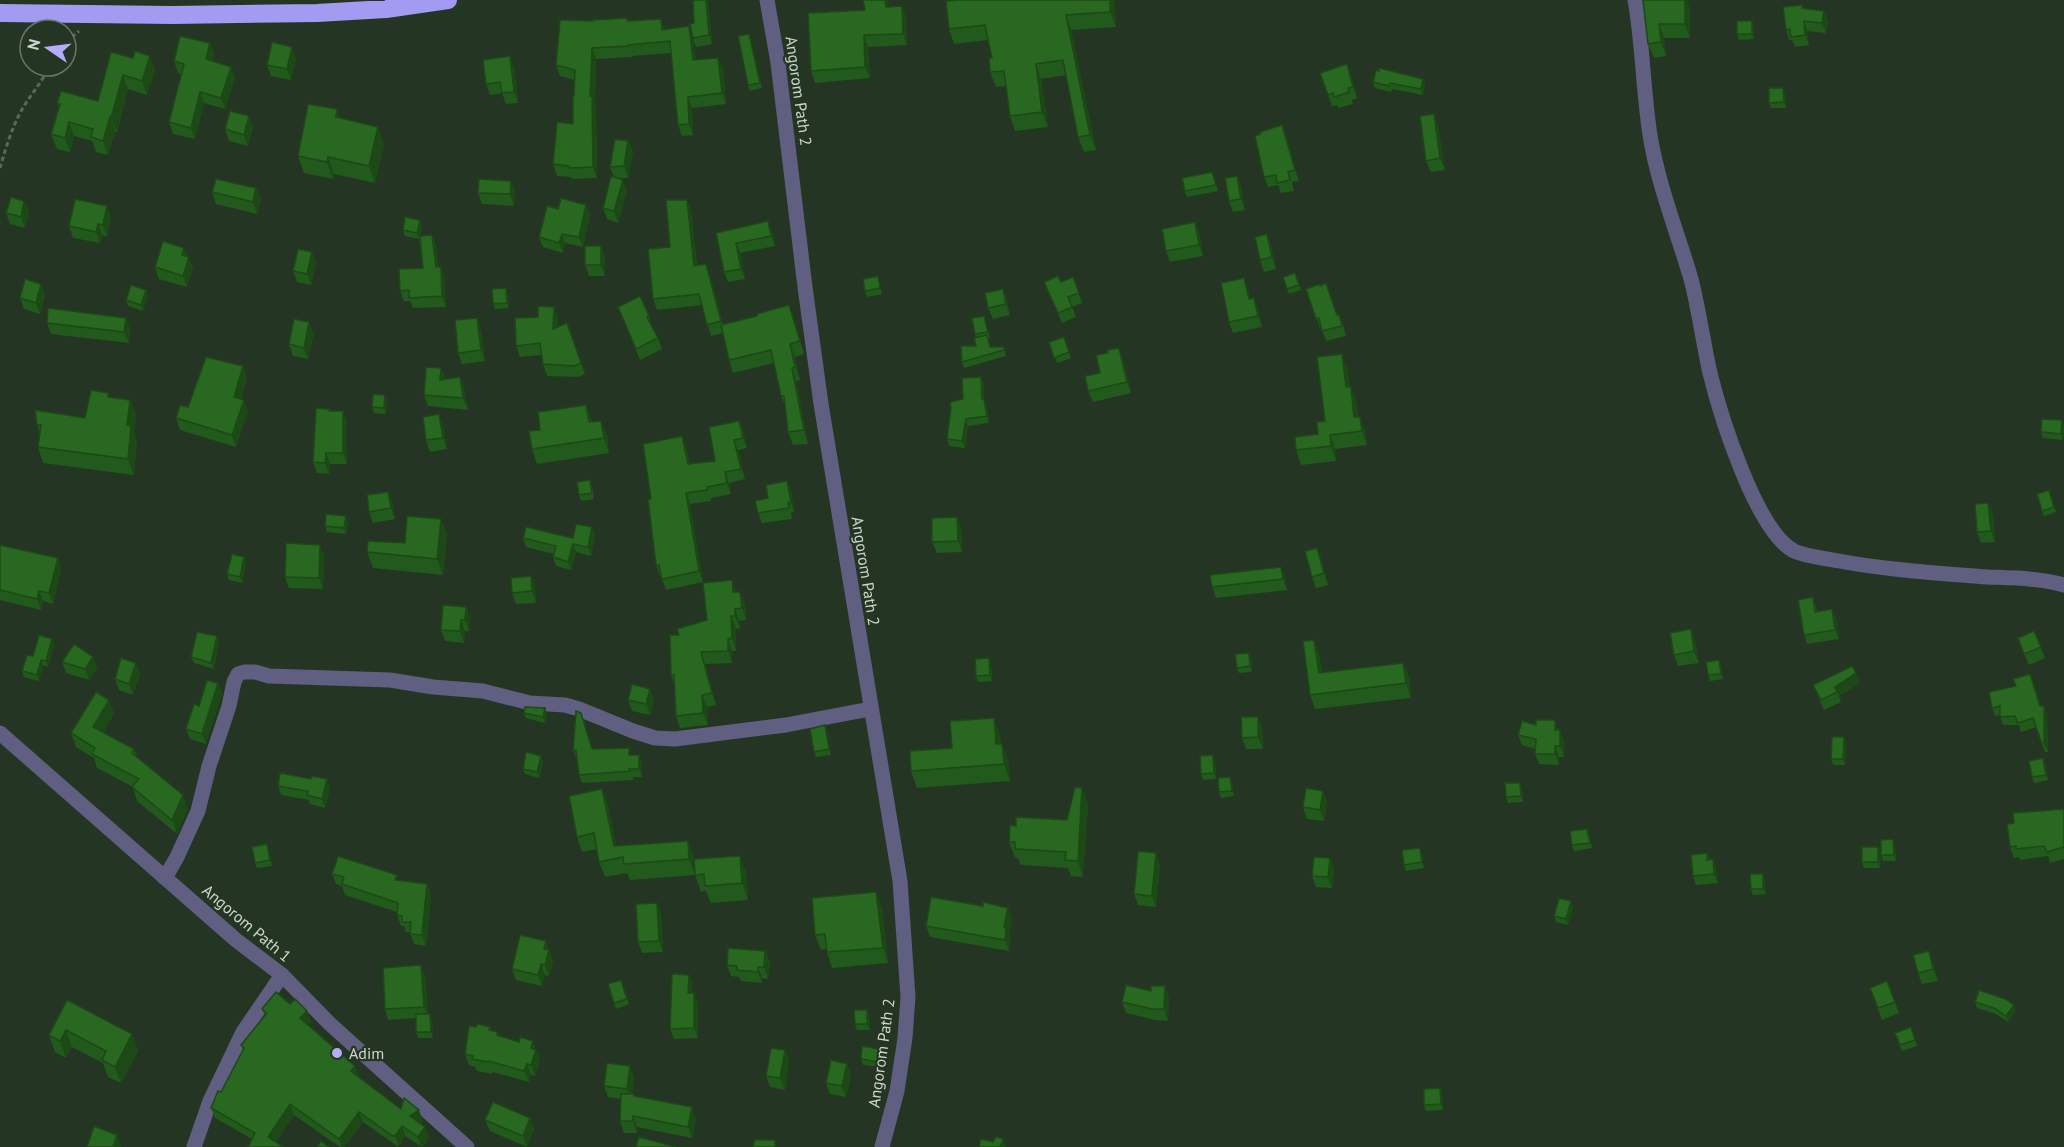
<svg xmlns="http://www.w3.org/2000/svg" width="2064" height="1147" font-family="'PT Sans',sans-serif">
  <rect width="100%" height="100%" fill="#253523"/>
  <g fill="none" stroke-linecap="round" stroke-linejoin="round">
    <g stroke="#5b695a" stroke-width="3" stroke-dasharray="4.5 3" stroke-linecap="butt">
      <path d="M66,42L79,31"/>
      <path d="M0,168C6,147 13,124 24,106C33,92 43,80 50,66"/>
    </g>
    <g stroke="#605e81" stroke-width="15">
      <path d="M767,0L778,63L805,287L821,404L900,881L908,997L905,1038L897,1091L882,1147"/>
      <path d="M1635,0C1643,45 1643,90 1650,135C1658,185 1677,231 1691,279C1699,310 1703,342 1710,373C1720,414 1756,531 1794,551C1807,557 1825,558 1839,561C1887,570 1938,573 1987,577C2013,578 2039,578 2064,585"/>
      <path d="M0,733L236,940L282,975L330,1024L467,1147"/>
      <path d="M165,878L177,857L198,811L209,766L229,706L234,682L238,674L244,672H255L269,676L390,680L433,687L483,691L530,703L565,705L579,709L633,731L655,738L675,739L786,725L870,709"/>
      <path d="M194,1147L210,1101L243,1032L282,975"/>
    </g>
    <path stroke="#a39af1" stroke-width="18" d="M0,13L172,15L317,13L386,9L448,0"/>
  </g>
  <g fill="#22591c">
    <path d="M693,0H708L712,44L696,47L693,39L696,60L723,69L726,104L692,108L693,135L682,136L678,125L671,53L632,56V57L596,59L595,102L596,107L597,178L572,179L571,177L557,176L553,164L573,124L575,80L560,76L556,65L593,21L627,18L628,21L665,29L689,26L693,36L694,23Z"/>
    <path d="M957,0H1114L1116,27L1071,30L1096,150L1084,152L1078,137L1066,75L1041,79L1048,127L1015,131L1010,116L1006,86L996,87L990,72L992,58L988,40L954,44L949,29Z"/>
    <path d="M1643,0L1690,9V38H1664L1666,56L1654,58L1648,44Z"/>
    <path d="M1802,5L1803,8L1824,11L1828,21L1826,33L1807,31L1809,45L1795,47L1792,40H1789L1786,30Z"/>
    <path d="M889,7L906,17L907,45L868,47L870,78L815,83L811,71L865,10Z"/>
    <path d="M1754,26V39L1739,40L1737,34Z"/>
    <path d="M749,34L762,88L750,91L748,85Z"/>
    <path d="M210,43L214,54L212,61L231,67L235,78L225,109L204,103L195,139L173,134L169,122L181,74L178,73L174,61Z"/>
    <path d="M111,52L155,70L147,95L128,89L117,132H115L108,155L96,152L92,141L74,136L70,152L57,149L51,134L59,108L57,104L98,101Z"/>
    <path d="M296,58L291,80L271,76L267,65Z"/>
    <path d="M1347,64L1351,75L1357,98L1352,100L1353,104L1338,108L1337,105L1332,106L1328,95Z"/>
    <path d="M514,68L518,103L506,104L502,93L490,95L486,84Z"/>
    <path d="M1423,79L1425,85L1423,95L1392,89L1391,92L1375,88L1373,82Z"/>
    <path d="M1783,88L1785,93L1786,108H1771L1769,103Z"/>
    <path d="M1434,114L1438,126L1445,170L1431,172L1426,161Z"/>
    <path d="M341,118L384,144L375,183L334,174L333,179L304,173L298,156Z"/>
    <path d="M253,127L248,146L229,141L225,129Z"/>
    <path d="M1286,135L1299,181L1292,182L1294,191L1281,193L1278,185L1268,187L1264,177Z"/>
    <path d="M628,141L633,152L628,178H616L627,191L618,223L607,219L603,208L614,177L610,167Z"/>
    <path d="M1212,172L1218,191L1187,197L1185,191Z"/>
    <path d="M1237,176L1241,187L1245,210L1233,212L1229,201Z"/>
    <path d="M511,181L515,192L514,206L482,204L478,193Z"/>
    <path d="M256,188L261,199L257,214L216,204L212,192Z"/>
    <path d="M687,200L691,211L697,265L706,264L710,275L723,324L757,316L789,305L794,318L804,354L795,357L800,380L796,381L808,444L793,445L788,432L786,409L781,396L774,363L733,373L729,360L723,333L711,336L702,305L657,310L653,299Z"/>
    <path d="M24,201L29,212L25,228L10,224L6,213Z"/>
    <path d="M590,215L583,247L565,243L563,253L543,247L539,237Z"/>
    <path d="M111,217L107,237L102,235L100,243L73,238L69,226Z"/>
    <path d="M768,221L772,231L775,246L740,253L745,279L728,282L724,272L716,233Z"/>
    <path d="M1195,222L1199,233L1203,256L1170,262L1166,251Z"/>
    <path d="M422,226L420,236L432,235L436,245L438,267H441L444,278L446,307L413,308L410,301H404L400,291L423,268L419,239L405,236L403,230Z"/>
    <path d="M1267,234L1271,245L1276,269L1264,272L1260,260Z"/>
    <path d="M312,252L316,263L311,285L297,282L293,271Z"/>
    <path d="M188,257L193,268L187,287L159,279L155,267Z"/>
    <path d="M605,257V276H589L585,265Z"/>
    <path d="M1295,273L1301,290L1289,294L1283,277Z"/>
    <path d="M878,276L882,294L867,297L865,291Z"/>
    <path d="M1073,277L1082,303L1072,307L1076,317L1062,323L1044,282H1061Z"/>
    <path d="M1244,278L1248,289L1250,299L1258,309L1262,327L1233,333L1229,322Z"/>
    <path d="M41,284L45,295L40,314L24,309L20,298Z"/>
    <path d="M1003,289L1007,300L1010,315L993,319L988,308Z"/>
    <path d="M1306,289L1337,315L1343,324L1346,336L1326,341L1321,328H1320Z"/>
    <path d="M508,294L509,308L495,309L493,304Z"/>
    <path d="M148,295L143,311L128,306L126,300Z"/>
    <path d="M618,307L649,316L652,327L658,338L662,349L640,360Z"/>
    <path d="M984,316L990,338H988L990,347H1004L1006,356L964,368L962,362L976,346V338L975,334Z"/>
    <path d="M558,318V327L567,323L585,374L578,377L547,376L543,364L541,355L520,357L516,346Z"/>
    <path d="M47,323L130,329L129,343L51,334Z"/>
    <path d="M481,329L485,361L462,364L458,353Z"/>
    <path d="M314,333L308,359L293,356L289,344Z"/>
    <path d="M1064,337L1071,358L1057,363L1049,342Z"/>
    <path d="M1123,359L1131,393L1093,402L1088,391L1100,373Z"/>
    <path d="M441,368L445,379L460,377L464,388L468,410L428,406L424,395Z"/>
    <path d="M1347,368L1350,387H1351L1356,401L1358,417L1365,431L1367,445L1335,449L1336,461L1301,465L1296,450L1318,434Z"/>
    <path d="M247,378L241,399L248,411L236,447L180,430L176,418Z"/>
    <path d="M984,384V399L987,406L989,423L968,426L965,448L949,446L947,439L963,399Z"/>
    <path d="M110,397L130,400L136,415L134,433L137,441L134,475L43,463L38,447L40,432L37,425L85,418Z"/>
    <path d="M387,401L386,414L374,413L372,407Z"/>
    <path d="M586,405L592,422L607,436L609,453L537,464L532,449L540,430Z"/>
    <path d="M329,409L330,411L347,422V464H330L329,474L317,473L313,462Z"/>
    <path d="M2062,420L2064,425L2063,440L2043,438L2041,432Z"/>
    <path d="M739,421L743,431L747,448L738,450L745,479L729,483L731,494L711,498V501L690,504L703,582L666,590L661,576H660L656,565L651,499L686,447L690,464L715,461Z"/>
    <path d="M443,426L447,449L430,452L426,440Z"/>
    <path d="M592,485L594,499L581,501L579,495Z"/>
    <path d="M2049,490L2056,512L2044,516L2037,494Z"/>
    <path d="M791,491L794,512L791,513L792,519L762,523L758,513Z"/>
    <path d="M388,492L392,503L395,519L373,523L369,512Z"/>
    <path d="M1993,514L1995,542L1981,543L1977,532Z"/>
    <path d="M441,519L447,536L443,575L373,568L367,552L405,543Z"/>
    <path d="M348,522L346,534L327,532L325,526Z"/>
    <path d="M592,527L595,536L591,556L576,552L571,570L556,566L553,557L554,554L526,547L523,538H573Z"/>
    <path d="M961,528L962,552L937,553L932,542Z"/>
    <path d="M0,545L61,569L53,604L43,601L41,610L0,600Z"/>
    <path d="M1317,548L1321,559L1328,585L1316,588L1312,577Z"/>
    <path d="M324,556L323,589L289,588L285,577Z"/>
    <path d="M246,563L242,583L229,580L227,574Z"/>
    <path d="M1281,567L1285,578L1287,590L1216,598L1212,587Z"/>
    <path d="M531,576L535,588L536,603L516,604L512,593Z"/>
    <path d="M740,592L745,604L746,620L739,621L740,628L736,629V651H732V663L705,664L716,705L707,707L708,725L680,728L676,716L674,684L671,675L679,635L707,620Z"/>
    <path d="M1813,597L1817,611L1836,618L1839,639L1807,644L1804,635Z"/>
    <path d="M466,607L470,618L469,631H465L464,643L445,641L441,630Z"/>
    <path d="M2034,631L2045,658L2029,665L2018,638Z"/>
    <path d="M217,636L219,642L214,669L194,663L191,657Z"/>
    <path d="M1314,640L1319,654L1322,673L1403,663L1409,677L1411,698L1315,709L1310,695Z"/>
    <path d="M1695,641L1699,663L1678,666L1674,655Z"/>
    <path d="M54,644L48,667L43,665L39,681L24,677L22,671L33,656Z"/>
    <path d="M1249,653L1251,658L1252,672L1239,673L1237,668Z"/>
    <path d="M93,657L97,668L89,680L66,673L62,662Z"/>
    <path d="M989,658L991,664L992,681L978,682L976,676Z"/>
    <path d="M136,663L140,674L133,695L119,690L115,679Z"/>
    <path d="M1721,666L1723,679L1710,681L1708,675Z"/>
    <path d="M2030,674L2041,706L2047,715L2048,752H2045L2036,727L2021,732L2019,725H2003L2000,715L1995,716L1992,708Z"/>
    <path d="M218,683L222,693L206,744L190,739L186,729Z"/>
    <path d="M1860,683L1839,696L1841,702L1824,710L1813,685Z"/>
    <path d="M109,700L114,714L103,733L134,749L137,757L188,809L177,834L137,801L133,787L97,768L94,758L76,747L71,733Z"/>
    <path d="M628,700H654L650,715L632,711Z"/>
    <path d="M576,711L593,749L632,755L642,763V777H633V780L582,783L579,775L577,759L573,751Z"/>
    <path d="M524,713L547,714L545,723L526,718Z"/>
    <path d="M1262,728L1263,749H1246L1242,738Z"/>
    <path d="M1559,730L1564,741V757H1559V765L1539,764L1535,754V749L1522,745L1518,735Z"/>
    <path d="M827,731L831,755L816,757L814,752Z"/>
    <path d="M1000,735L1001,744L1008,760L1010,781L917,788L911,771L952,748Z"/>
    <path d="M1846,742L1845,765H1833L1831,759Z"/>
    <path d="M1213,755L1215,761L1216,779L1203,780L1201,774Z"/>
    <path d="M541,756L543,761L539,778L525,774L523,769Z"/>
    <path d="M2043,758L2045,764L2048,780L2034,783L2032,777Z"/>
    <path d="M1230,777L1232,783L1234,796L1221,798L1219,792Z"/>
    <path d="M311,779H327L330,789L325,808L310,804L309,800L281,795L278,786Z"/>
    <path d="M1082,788L1088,804L1083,877L1071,876L1068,868L1021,865L1018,858H1015L1009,842L1016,826L1067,820Z"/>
    <path d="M602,789L608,805L616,846L694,857V859L746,872L748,900L711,903L706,891L701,892L695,875L630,880L627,873L605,877L599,862L597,849L582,852L577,837Z"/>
    <path d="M1522,789L1523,802L1508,803L1506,797Z"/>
    <path d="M1323,791L1327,802L1324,821L1307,819L1303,807Z"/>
    <path d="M2064,809V859L2050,863L2048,856L2020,860L2019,857L2014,858L2010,847L2014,823Z"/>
    <path d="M1589,834L1592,848L1574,851L1572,845Z"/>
    <path d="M1895,845L1896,861H1883L1881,855Z"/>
    <path d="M1420,848L1422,854L1424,868L1406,871L1404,865Z"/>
    <path d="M269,850L272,866L257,868L255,863Z"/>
    <path d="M1707,853L1709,859L1716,868L1718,883L1696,885L1693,876Z"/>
    <path d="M1881,853L1880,868H1864L1862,862Z"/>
    <path d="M1330,858L1334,869L1332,888L1316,887L1312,876Z"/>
    <path d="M1160,864L1156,907L1138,905L1134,894Z"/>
    <path d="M332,874L427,884L431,895L426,946L414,944L410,932H406L404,926H401L397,915V912L345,895L342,886L336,884Z"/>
    <path d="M1765,879L1766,894L1753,895L1751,889Z"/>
    <path d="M657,903L661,914L663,952L642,953L638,942Z"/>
    <path d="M882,907L888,963L832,968L826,949L821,950L815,935Z"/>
    <path d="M1573,907L1568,925L1556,922L1554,916Z"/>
    <path d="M1012,919L1009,934L1011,939L1009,951L930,937L926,926Z"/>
    <path d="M765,951L770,962L768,979L762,978V983L741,981L739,977L731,976L727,965Z"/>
    <path d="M550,952L553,961L549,976L545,975L542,986L516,980L512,969Z"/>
    <path d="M1933,963L1938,981L1922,984L1918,973Z"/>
    <path d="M425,975L428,1014H430L432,1020L433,1038H418L416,1032V1018L388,1020L385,1009Z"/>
    <path d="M689,975L692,985V993L698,1002V1038L674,1039L670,1029Z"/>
    <path d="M621,980L629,1004L616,1009L608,984Z"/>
    <path d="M1887,981L1899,1013L1882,1020L1870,988Z"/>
    <path d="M1169,997L1168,1021L1156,1020L1126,1013L1122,1002Z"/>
    <path d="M67,1000L132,1034L138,1051L121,1083L108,1077L103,1063L72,1047L66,1058L55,1052L49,1035Z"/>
    <path d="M1975,1002L2016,1010L2008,1022L1996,1014L1977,1008Z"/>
    <path d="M290,1004L307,1011L311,1022L308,1024L355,1066L359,1077L401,1109L423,1121L420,1123L429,1137L422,1147L405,1136L399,1146H397L363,1122L344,1147H340L294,1115L276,1142L252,1139L215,1118L211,1108L221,1092L243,1050L241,1045L265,1016L262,1009Z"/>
    <path d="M867,1010L869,1016L870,1030H857L855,1024Z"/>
    <path d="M476,1027H490L491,1030L497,1032L499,1036L538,1052L537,1053L540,1061L535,1076L531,1075L529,1082L493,1072L492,1074L477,1071L475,1067L469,1065L465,1054Z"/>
    <path d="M1911,1027L1917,1046L1902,1051L1895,1033Z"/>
    <path d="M879,1049L882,1054L880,1067L863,1065L861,1059Z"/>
    <path d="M785,1050L789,1061L785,1090L770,1087L766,1076Z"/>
    <path d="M851,1075L846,1097L830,1094L826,1083Z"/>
    <path d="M634,1077L632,1094H634V1097L696,1119L692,1138L637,1127V1133H624L620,1121L621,1099L608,1097L604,1086Z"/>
    <path d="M1442,1094L1443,1110L1426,1111L1424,1105Z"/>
    <path d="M530,1118L534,1129L527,1147L490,1131L485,1120Z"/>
  </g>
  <g fill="#1c4916">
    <path d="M706,0H708V2L712,44L709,35Z"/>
    <path d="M885,0H888L890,18L886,7Z"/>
    <path d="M1110,0H1114L1116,27L1110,12Z"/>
    <path d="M1685,0H1687L1690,9V38L1685,24Z"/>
    <path d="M902,6L906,17L907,45L903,34Z"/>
    <path d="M1824,11L1828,21L1826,33L1822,23Z"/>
    <path d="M1066,15L1071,30L1096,150L1090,135Z"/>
    <path d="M661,19L665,30H662Z"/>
    <path d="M1752,21L1754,26V39L1752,34Z"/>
    <path d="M1804,21L1807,31L1809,45L1805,35Z"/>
    <path d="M1659,24L1664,38L1666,56L1661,42Z"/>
    <path d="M689,26L693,37L697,71L693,60Z"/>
    <path d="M749,34L751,39L762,88L760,83Z"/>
    <path d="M864,35L868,47L870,78L865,67Z"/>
    <path d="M210,43L214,54L210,70L206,59Z"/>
    <path d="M292,47L296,58L291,80L287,69Z"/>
    <path d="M592,48L596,59L595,102L596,107L597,178L593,167L590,96Z"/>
    <path d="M150,56L155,70L147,95L142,81Z"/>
    <path d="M510,56L514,68L518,103L514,92Z"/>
    <path d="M718,58L723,69L726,104L722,93Z"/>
    <path d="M1036,64L1041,79L1048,127L1042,112Z"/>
    <path d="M1347,64L1351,75L1357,98L1353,87Z"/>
    <path d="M231,67L235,78L225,109L221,98Z"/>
    <path d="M123,75L128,89L117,132L111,118Z"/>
    <path d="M1423,79L1425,85L1423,95L1421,89Z"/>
    <path d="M1783,88L1785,93L1786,108L1784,102Z"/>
    <path d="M200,92L204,103L195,139L191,128Z"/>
    <path d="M688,97L692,108L693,135L689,124Z"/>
    <path d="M337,109L343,126L336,117Z"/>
    <path d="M1434,114L1438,126L1445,170L1440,158Z"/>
    <path d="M249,116L253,127L248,146L244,135Z"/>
    <path d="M110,117L115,132L108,155L103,141Z"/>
    <path d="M69,122L74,136L70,152L65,138Z"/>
    <path d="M1282,125L1286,135L1299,181L1295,170Z"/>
    <path d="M378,127L384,144L375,183L369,166Z"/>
    <path d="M628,141L633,152L628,178L624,166Z"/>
    <path d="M328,157L334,174L333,179L327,162Z"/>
    <path d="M1237,176L1241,187L1245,210L1241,199Z"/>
    <path d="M623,180L627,191L618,223L614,211Z"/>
    <path d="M511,181L515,192L514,206L510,194Z"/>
    <path d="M256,188L261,199L257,214L253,202Z"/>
    <path d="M687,200L691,211L698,277L694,266Z"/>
    <path d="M24,201L29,212L25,228L21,217Z"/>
    <path d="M586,205L590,215L583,247L579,237Z"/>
    <path d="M107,206L111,217L107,237L103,225Z"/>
    <path d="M420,220L422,226L419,239L417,233Z"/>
    <path d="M768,221L772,231L775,246L771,236Z"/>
    <path d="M1195,222L1199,233L1203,256L1199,245Z"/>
    <path d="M98,224L102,235L100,243L96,232Z"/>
    <path d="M562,234L565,243L563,253L559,243Z"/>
    <path d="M1267,234L1271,245L1276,269L1272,257Z"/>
    <path d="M432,235L436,245L440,278L436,267Z"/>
    <path d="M736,243L740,253L745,279L741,269Z"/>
    <path d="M601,246L605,257V276L601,265Z"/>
    <path d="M184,248L193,268L187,287L183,276L182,255Z"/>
    <path d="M312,252L316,263L311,285L307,274Z"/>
    <path d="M706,264L710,275L725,333L721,321Z"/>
    <path d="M441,267L444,278L446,307L442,296Z"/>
    <path d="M1244,278L1248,289L1253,310L1249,299Z"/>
    <path d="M41,284L45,295L40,314L36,303Z"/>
    <path d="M506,288L508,294L509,308L507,303Z"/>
    <path d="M1003,289L1007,300L1010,315L1006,304Z"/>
    <path d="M146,290L148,295L143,311L141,305Z"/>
    <path d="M1254,298L1258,309L1262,327L1258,316Z"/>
    <path d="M789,305L794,318L804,354L800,341Z"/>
    <path d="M554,307L558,318L557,340L553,329Z"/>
    <path d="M126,318L130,329L129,343L124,332Z"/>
    <path d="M477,318L481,329L485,361L481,350Z"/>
    <path d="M309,322L314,333L308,359L304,348Z"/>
    <path d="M790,344L795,357L800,380L795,367Z"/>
    <path d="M1119,348L1123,359L1131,393L1127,382Z"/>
    <path d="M1342,354L1347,368L1352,402L1346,387Z"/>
    <path d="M243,366L247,378L238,408L234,397Z"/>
    <path d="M441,368L445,379L440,380Z"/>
    <path d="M792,368L796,381L808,444L804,430Z"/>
    <path d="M460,377L464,388L468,410L463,398Z"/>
    <path d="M981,377L984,384V399L987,406L989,423L982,399Z"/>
    <path d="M1351,387L1356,401L1360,432L1354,417Z"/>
    <path d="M385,395L387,401L386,414L384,408Z"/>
    <path d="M130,400L136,415L134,433L137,441L134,475L128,459L127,425Z"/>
    <path d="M244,400L248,411L236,447L232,435Z"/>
    <path d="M586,405L592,420L594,437L589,422Z"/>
    <path d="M343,411L347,422V464L343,453Z"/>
    <path d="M439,414L443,426L447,449L443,438Z"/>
    <path d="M1360,417L1365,431L1367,445L1362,431Z"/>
    <path d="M966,419L968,426L965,448L962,441Z"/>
    <path d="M2062,420L2064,425L2063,440L2061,434Z"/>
    <path d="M601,421L607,436L609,453L604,438Z"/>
    <path d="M739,421L743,431L747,448L743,438Z"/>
    <path d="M1330,435L1335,449L1336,461L1331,446Z"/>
    <path d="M682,436L686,447L692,475L688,464Z"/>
    <path d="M734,440L738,450L745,479L741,469Z"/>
    <path d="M326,453L330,464L329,474L325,463Z"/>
    <path d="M725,472L729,483L731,494L727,483Z"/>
    <path d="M787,481L791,491L794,512L791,502Z"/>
    <path d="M388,492L392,503L395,519L391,508Z"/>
    <path d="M686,493L690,504L703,582L699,571Z"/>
    <path d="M1988,503L1993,514L1995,542L1991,531Z"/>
    <path d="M346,516L348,522L346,534L344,528Z"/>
    <path d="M957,517L961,528L962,552L958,541Z"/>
    <path d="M441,519L447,536L443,575L437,559Z"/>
    <path d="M592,527L595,536L591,556L588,547Z"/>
    <path d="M573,544L576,552L571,570L568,562Z"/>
    <path d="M320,545L324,556L323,589L319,578Z"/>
    <path d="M1317,548L1321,559L1328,585L1324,573Z"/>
    <path d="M244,557L246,563L242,583L240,577Z"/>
    <path d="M58,558L61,569L53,604L49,593Z"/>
    <path d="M1281,567L1285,578L1287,590L1283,579Z"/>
    <path d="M531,576L535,588L536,603L532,591Z"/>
    <path d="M732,580L736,592H733Z"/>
    <path d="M39,591L43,601L41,610L37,599Z"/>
    <path d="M740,592L745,604L746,620L742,608Z"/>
    <path d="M466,607L470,618L469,631L465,620Z"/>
    <path d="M735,609L739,621L740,628L735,616Z"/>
    <path d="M1832,609L1836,618L1839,639L1835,630Z"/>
    <path d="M731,616L736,629V651L732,638Z"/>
    <path d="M461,620L465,631L464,643L460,631Z"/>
    <path d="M1691,629L1695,641L1699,663L1694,651Z"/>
    <path d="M217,636L219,642L214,669L211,663Z"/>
    <path d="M52,639L54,644L48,667L46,661Z"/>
    <path d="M728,639L732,651V663L728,651Z"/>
    <path d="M1314,640L1319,654L1325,687L1319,673Z"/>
    <path d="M701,652L705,664L716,705L712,693Z"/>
    <path d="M1249,653L1251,658L1252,672L1250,666Z"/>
    <path d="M93,657L97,668L89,680L85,669Z"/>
    <path d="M989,658L991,664L992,681L990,675Z"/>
    <path d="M41,660L43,665L39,681L37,675Z"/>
    <path d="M1719,660L1721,666L1723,679L1721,674Z"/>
    <path d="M136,663L140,674L133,695L129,684Z"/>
    <path d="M1403,663L1409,677L1411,698L1406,683Z"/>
    <path d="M1856,673L1860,683L1839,696L1835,687Z"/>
    <path d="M218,683L222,693L206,744L202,734Z"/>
    <path d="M650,689L654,700L650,715L646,704Z"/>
    <path d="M702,695L707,707L708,725L703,713Z"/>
    <path d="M109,700L114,714L98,741L93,727Z"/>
    <path d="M2044,706L2047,715L2048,752L2044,743Z"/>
    <path d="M545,708L547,714L545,723L543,717Z"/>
    <path d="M1258,717L1262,728L1263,749L1258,737Z"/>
    <path d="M994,718L1000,735L1002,761L996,744Z"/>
    <path d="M1555,720L1559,731L1555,730Z"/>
    <path d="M825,725L827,731L831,755L829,749Z"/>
    <path d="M1560,730L1564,741V757L1560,746Z"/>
    <path d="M1844,737L1846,742L1845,765L1843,759Z"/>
    <path d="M1002,744L1008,760L1010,781L1004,764Z"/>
    <path d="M1555,746L1559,757V765L1555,754Z"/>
    <path d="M639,755L642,763V777L639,769Z"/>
    <path d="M1213,755L1215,761L1216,779L1214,773Z"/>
    <path d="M541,756L543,761L539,778L537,772Z"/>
    <path d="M1230,777L1232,783L1234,796L1232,791Z"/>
    <path d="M327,779L330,789L325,808L322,799Z"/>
    <path d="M1520,783L1522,789L1523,802L1521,796Z"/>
    <path d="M1082,788L1088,804L1083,877L1078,861Z"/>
    <path d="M602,789L608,805L619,858L614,846Z"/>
    <path d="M1323,791L1327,802L1324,821L1320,810Z"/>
    <path d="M183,795L188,809L177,834L172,820Z"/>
    <path d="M1893,839L1895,845L1896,861L1894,855Z"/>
    <path d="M688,841L694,857L695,875L689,859Z"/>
    <path d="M267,844L269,850L272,866L270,860Z"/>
    <path d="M1878,847L1881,853L1880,868L1878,862Z"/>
    <path d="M1420,848L1422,854L1424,868L1422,862Z"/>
    <path d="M1156,853L1160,864L1156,907L1152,896Z"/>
    <path d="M740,856L746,872L748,900L742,883Z"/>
    <path d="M1330,858L1334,869L1332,888L1328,877Z"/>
    <path d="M1713,859L1716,868L1718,883L1714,874Z"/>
    <path d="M1763,874L1765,879L1766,894L1763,889Z"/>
    <path d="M427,884L431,895L426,946L422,935Z"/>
    <path d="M876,892L882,907L888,963L883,948Z"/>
    <path d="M1571,901L1573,907L1568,925L1566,919Z"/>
    <path d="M657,903L661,914L663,952L659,941Z"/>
    <path d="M1008,908L1012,919L1009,934L1011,939L1009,951L1005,940L1004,927Z"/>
    <path d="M546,941L553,961L549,976L545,965L544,949Z"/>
    <path d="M765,951L770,962L768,979L764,967Z"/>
    <path d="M1929,951L1933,963L1938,981L1933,969Z"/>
    <path d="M541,964L545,975L542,986L538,975Z"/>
    <path d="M421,965L425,975L428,1018L424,1007Z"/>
    <path d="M758,967L762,978V983L758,972Z"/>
    <path d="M689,975L692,985V1003L688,993Z"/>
    <path d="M1165,986L1169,997L1168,1021L1164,1009Z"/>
    <path d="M694,993L698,1002V1038L694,1028Z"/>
    <path d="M2014,1005L2016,1010L2008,1022L2006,1016Z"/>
    <path d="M867,1010L869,1016L870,1030L867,1024Z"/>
    <path d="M307,1011L311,1022L304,1028L300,1018Z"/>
    <path d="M430,1014L432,1020L433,1038L431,1032Z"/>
    <path d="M66,1030L72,1047L66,1058L60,1041Z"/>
    <path d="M132,1034L138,1051L121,1083L115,1067Z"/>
    <path d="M533,1041L540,1061L535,1076L531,1065V1048Z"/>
    <path d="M879,1049L882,1054L880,1067L878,1062Z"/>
    <path d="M785,1050L789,1061L785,1090L780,1078Z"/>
    <path d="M527,1064L531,1075L529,1082L524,1071Z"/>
    <path d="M847,1064L851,1075L846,1097L842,1086Z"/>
    <path d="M355,1066L359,1076L355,1081L351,1071Z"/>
    <path d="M630,1066L634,1077L631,1100L627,1089Z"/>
    <path d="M1440,1088L1442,1094L1443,1110L1441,1104Z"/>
    <path d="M290,1104L294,1115L273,1147L268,1137Z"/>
    <path d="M692,1107L696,1119L692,1138L688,1127Z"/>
    <path d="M419,1110L423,1121L414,1127L410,1116Z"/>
    <path d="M359,1112L363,1122L344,1147H342L339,1139Z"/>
    <path d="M633,1116L637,1127V1133L633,1121Z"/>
    <path d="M530,1118L534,1129L527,1147L523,1136Z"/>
    <path d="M402,1126L405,1136L399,1146L395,1136Z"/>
    <path d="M425,1127L429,1137L421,1147L418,1137Z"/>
    <path d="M117,1135L121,1146V1147H113Z"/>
    <path d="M1003,1139L1006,1147H1000Z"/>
  </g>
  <g fill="#286820" stroke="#1c4916" stroke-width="1.5">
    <path d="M693,0H706L709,35L693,38L690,24L694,23Z"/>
    <path d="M863,0H885L886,7L902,6L903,34L864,35L865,67L811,71L808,13L865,10Z"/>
    <path d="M957,0H1110V12L1066,15L1090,135L1078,137L1063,60L1036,64L1042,112L1010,116L1004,71L990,72L989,58H992L985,25L949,29L946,1Z"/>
    <path d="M1643,0H1685V24H1659L1661,42L1648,44Z"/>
    <path d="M1802,5V8L1824,11L1822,23L1804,21L1805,35L1791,37L1790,29L1786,30L1783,7Z"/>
    <path d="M627,18V21L661,19L662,30L689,26L693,60L718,58L722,93L688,97L689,124L678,125L670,41L628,45V46L592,48L590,96H592L593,167L568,168L569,166L553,164L557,122L573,124V96H574L575,70L556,65L560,20L593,21V20Z"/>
    <rect x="1737" y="21" width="15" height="13"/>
    <path d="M749,34L760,83L748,85L738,36Z"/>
    <path d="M180,36L210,43L206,59L231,67L221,98L200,92L191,128L169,122L184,64L174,61Z"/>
    <path d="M272,42L292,47L287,69L267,65Z"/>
    <path d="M135,51L150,56L142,81L123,75L111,118L110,117L103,141L91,137L93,129L69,122L65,138L51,134L60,104H57L61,91L98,101L111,52L133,58Z"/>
    <path d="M510,56L514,92L502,93L500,82L486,84L483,60Z"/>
    <path d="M1347,64L1353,87L1348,88L1349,92L1334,97L1333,93L1328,95L1320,73Z"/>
    <path d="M1379,68L1423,79L1421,89L1390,83L1389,86L1373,82L1376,70L1379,71Z"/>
    <path d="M1769,88H1783L1784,102L1769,103Z"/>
    <path d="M308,104L337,109L336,117L378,127L369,166L328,157L327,162L298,156Z"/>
    <path d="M230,111L249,116L244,135L225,129Z"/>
    <path d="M1434,114L1440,158L1426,161L1420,116Z"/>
    <path d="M1282,125L1295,170L1288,172L1290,180L1277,183L1276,175L1264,177L1255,136L1260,134V132Z"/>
    <path d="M615,139L628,141L624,166L610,167Z"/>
    <path d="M1212,172L1216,185L1185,191L1182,178Z"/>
    <path d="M611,176L623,180L614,211L603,208Z"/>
    <path d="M1237,176L1241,199L1229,201L1225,178Z"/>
    <path d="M216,179L256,188L253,202L212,192Z"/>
    <path d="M479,179L511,181L510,194L478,193Z"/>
    <path d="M11,197L24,201L21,217L6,213Z"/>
    <path d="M561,198L586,205L579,237L562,234L559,243L539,237L547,206L558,209Z"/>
    <path d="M75,199L107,206L103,225L98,224L96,232L69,226Z"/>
    <path d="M666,200H687L694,266L706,264L721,321L707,325L699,294L653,299L648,249L670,247Z"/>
    <path d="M405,217L420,220L417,233L403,230Z"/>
    <path d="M768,221L771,236L736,243L741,269L724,272L716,233Z"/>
    <path d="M1195,222L1199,245L1166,251L1162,229Z"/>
    <path d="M1267,234L1272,257L1260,260L1255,237Z"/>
    <path d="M432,235L436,267H441L442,296L409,298V290L400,291L399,269L423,268L420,236Z"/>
    <path d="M163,241L184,248L182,255L189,257L183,276L155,267Z"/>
    <rect x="585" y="246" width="16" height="19"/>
    <path d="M298,249L312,252L307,274L293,271Z"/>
    <path d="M1295,273L1299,285L1287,289L1283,277Z"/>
    <path d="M878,276L880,288L865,291L863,279Z"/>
    <path d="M1058,276L1061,282L1073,277L1079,293L1068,297L1072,307L1058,313L1044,282Z"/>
    <path d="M1244,278L1249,299L1254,298L1258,316L1229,322L1221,283Z"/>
    <path d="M25,279L41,284L36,303L20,298Z"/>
    <path d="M1326,283L1337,315L1339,314L1342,326L1322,331L1319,318L1316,319L1306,289L1320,284V286Z"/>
    <path d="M131,285L146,290L141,305L126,300Z"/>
    <path d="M506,288L507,303L493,304L492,289Z"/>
    <path d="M1003,289L1006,304L988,308L985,293Z"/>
    <path d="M640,296L649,316L647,317L658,338L636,349L618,307Z"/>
    <path d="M789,305L800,341L790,344L795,367L792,368L804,430L788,432L784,396H781L771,350L729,360L721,325L757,316V314Z"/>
    <path d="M538,306L554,307L553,329L567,323L581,363L574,366L543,364L540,343L516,346L515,318L538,317Z"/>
    <path d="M48,308L126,318L124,332L47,323Z"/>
    <path d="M984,316L988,332L975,334L972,318Z"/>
    <path d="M477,318L481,350L458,353L455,320Z"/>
    <path d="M294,319L309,322L304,348L289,344Z"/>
    <path d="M987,335L990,347H1004V350L962,362L961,346H976L974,338Z"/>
    <path d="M1064,337L1069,352L1054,358L1049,342Z"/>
    <path d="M1119,348L1127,382L1088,391L1085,376L1100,373L1096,355L1108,353L1107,350Z"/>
    <path d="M1342,354L1346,387H1351L1354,417H1360L1362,431L1330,435L1331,446L1296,450L1295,437L1318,434L1317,422L1325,421L1317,357Z"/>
    <path d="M206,357L243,366L234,397L244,400L232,435L176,418L180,405L188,407Z"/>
    <path d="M426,367L441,368L440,380L460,377L463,398L424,395Z"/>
    <path d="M981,377L982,399H984L987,416L966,419L962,441L947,439L951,408L950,402L963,399L962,378Z"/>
    <path d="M91,390L108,393V397L130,400L127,425L131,426L128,459L38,447L41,425H37L35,410L85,418Z"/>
    <path d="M373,394L385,395L384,408L372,407Z"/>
    <path d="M586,405L589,422L601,421L604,438L532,449L529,431L540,430L538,412Z"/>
    <path d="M316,408L329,409V411H343V453H326L325,463L313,462Z"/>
    <path d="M439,414L443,438L426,440L423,417Z"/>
    <path d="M2042,419L2062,420L2061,434L2041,432Z"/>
    <path d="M739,421L743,438L734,440L741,469L725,472L727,483L707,487V490L686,493L699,571L662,579L659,565H656L648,499H651L643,444L682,436L688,464L715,461L709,427Z"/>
    <path d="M590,480L592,493L579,495L577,482Z"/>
    <path d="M787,481L791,502L788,503L789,508L758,513L755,501L768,498L766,485Z"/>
    <path d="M2049,490L2054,507L2042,511L2037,494Z"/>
    <path d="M388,492L391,508L369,512L367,495Z"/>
    <path d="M1988,503L1991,531L1977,532L1975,504Z"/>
    <path d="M326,514L346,516L344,528L325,526Z"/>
    <path d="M407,516L441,519L437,559L367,552L368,541L405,543Z"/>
    <path d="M957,517L958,541L932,542V518Z"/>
    <path d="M576,524L592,527L588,547L573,544L568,562L553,557L556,546L523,538L526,527L573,538Z"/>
    <path d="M286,543L320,545L319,578L285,577Z"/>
    <path d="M0,545L58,558L49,593L39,591L37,599L0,590Z"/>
    <path d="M1317,548L1324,573L1312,577L1305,551Z"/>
    <path d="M232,554L244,557L240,577L227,574Z"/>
    <path d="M1281,567L1283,579L1212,587L1210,575Z"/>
    <path d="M531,576L532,591L512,593L511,578Z"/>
    <path d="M732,580L733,592H740L742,608L735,609V616H731L732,638L728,639V651L701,652L712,693L702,695L703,713L676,716L674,675H671L670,635H679L677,629L707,620L703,583Z"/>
    <path d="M1813,597L1815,612L1832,609L1835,630L1804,635L1798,600Z"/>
    <path d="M443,605L466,607L465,620H461L460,631L441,630Z"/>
    <path d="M1691,629L1694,651L1674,655L1670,633Z"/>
    <path d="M2034,631L2041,647L2024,654L2018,638Z"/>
    <path d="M197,632L217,636L211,663L191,657Z"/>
    <path d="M39,635L52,639L46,661L41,660L37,675L22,671L27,655L33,656Z"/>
    <path d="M1314,640L1319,673L1403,663L1406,683L1310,695L1303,641Z"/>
    <path d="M74,644L93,657L85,669L62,662Z"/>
    <path d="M1249,653L1250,666L1237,668L1235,654Z"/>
    <path d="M121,658L136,663L129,684L115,679Z"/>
    <path d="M989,658L990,675L976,676L975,659Z"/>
    <path d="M1719,660L1721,674L1708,675L1706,662Z"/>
    <path d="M1852,666L1856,673L1835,687L1837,692L1821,700L1813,685Z"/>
    <path d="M2030,674L2040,706H2044V743L2042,744L2033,718L2018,723L2015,716L2000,717V706L1992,708L1989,692L2016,686L2013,679Z"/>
    <path d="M207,680L218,683L202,734L186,729L194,704L199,706Z"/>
    <path d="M632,684L650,689L646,704L628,700Z"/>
    <path d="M96,692L109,700L93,727L134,749L132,753L183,795L172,820L132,787L139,779L92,754L95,748L71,733Z"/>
    <path d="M525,707L545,708L543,717L524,713Z"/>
    <path d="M576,711L581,713L592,749L629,748V755H639V769H629L630,771L579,775L576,750L573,751Z"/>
    <path d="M1241,717H1258V737L1242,738Z"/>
    <path d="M994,718L996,744H1002L1004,764L911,771L910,751L952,748L950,721Z"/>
    <path d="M1536,720H1555V730H1560V746H1555V754H1535L1536,739L1518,735L1522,721L1536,725Z"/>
    <path d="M825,725L829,749L814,752L810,729Z"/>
    <path d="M1832,737H1844L1843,759H1831Z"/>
    <path d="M526,752L541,756L537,772L523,769Z"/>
    <path d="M1213,755L1214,773L1201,774L1200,756Z"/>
    <path d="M2043,758L2046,775L2032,777L2029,761Z"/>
    <path d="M280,773L311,779L312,776L327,779L322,799L307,795L308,791L278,786Z"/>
    <path d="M1230,777L1232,791L1219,792L1218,778Z"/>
    <path d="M1505,783H1520L1521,796L1506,797Z"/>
    <path d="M1075,787L1082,788L1078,861L1065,860L1066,852L1015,849V842H1009L1010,825L1016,826V817L1067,820Z"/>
    <path d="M1306,788L1323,791L1320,810L1303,807Z"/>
    <path d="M602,789L614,846L688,841L689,859L624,864L623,857L599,862L594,833L577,837L569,796Z"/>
    <path d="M2064,809V847L2047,852L2044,846L2016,849V846L2010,847L2007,824L2014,823L2013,813Z"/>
    <path d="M1587,829L1590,843L1572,845L1570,831Z"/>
    <path d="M1893,839L1894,855H1881V840Z"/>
    <path d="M267,844L270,860L255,863L252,847Z"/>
    <rect x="1862" y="847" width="16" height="15"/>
    <path d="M1420,848L1422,862L1404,865L1402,850Z"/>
    <path d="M1138,851L1156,853L1152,896L1134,894Z"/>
    <path d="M1707,853V860L1713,859L1714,874L1693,876L1691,855Z"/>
    <path d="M338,856L397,875L395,880L427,884L422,935L410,934L411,922H402V916L397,915L398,903L342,884L344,877L332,874Z"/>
    <path d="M740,856L742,883L705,886L704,874L695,875L694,859Z"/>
    <path d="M1314,857L1330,858L1328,877L1312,876Z"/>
    <path d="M1750,874H1763V889H1751Z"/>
    <path d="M876,892L883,948L827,952L825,934L815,935L812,898Z"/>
    <path d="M931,897L983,906V902L1008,908L1004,927L1006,928L1005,940L926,926Z"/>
    <path d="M1559,898L1571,901L1566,919L1554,916Z"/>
    <path d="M657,903L659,941L638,942L636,904Z"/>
    <path d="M520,935L546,941L544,949L549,950L545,965L541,964L538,975L512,969Z"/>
    <path d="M728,948L765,951L764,967H758V972L737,970V966L727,965Z"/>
    <path d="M1929,951L1933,969L1918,973L1913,955Z"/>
    <path d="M421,965L424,1007L385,1009L383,968Z"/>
    <path d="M672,974L689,975L688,993H694V1028L670,1029Z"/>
    <path d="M621,980L627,999L614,1003L608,984Z"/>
    <path d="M1887,981L1895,1002L1878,1008L1870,988Z"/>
    <path d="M1126,985L1151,991V986H1165L1164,1009H1152L1122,1002Z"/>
    <path d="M1979,990L2005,999L2014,1005L2006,1016L1994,1008L1975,1002Z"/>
    <path d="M276,992L290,1004L295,999L307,1011L300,1018L355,1066L351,1071L401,1109L404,1098L419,1110L410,1116L425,1127L418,1137L402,1126L395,1136H393L359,1112L339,1139L290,1104L268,1137L284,1147H248L255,1133L211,1108L218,1091L221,1092L244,1048L241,1045L267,1013L262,1009Z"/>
    <path d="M67,1000L132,1034L115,1067L102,1060L106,1051L66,1030L60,1041L49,1035Z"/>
    <path d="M854,1010H867V1024H855Z"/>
    <path d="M416,1014H430L431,1032H416Z"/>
    <path d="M477,1024L490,1027L489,1030L497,1032V1035L519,1042L520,1037L533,1041L531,1048L536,1050L531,1065L527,1064L524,1071L489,1061L488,1062L472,1059L473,1056L465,1054L469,1026L476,1027Z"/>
    <path d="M1911,1027L1915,1040L1900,1045L1895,1033Z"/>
    <path d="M862,1046L879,1049L878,1062L861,1059Z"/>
    <path d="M771,1048L785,1050L780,1078L766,1076Z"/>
    <path d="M831,1060L847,1064L842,1086L826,1083Z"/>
    <path d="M607,1063L630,1066L627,1089L604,1086Z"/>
    <path d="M1440,1088L1441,1104L1424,1105V1089Z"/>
    <path d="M621,1094H634V1096L692,1107L688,1127L633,1116V1121H620Z"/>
    <path d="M493,1102L530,1118L523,1136L485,1120Z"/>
    <path d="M94,1126L117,1135L113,1147H87Z"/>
    <path d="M996,1136L1003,1139L1000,1147H979L981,1139L993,1142Z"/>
    <path d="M639,1137L676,1147H636Z"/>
    <path d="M755,1140H775V1147H753Z"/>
    <path d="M321,1141L329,1147H317Z"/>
  </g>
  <circle fill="#b3adf9" stroke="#253523" stroke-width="2" cx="337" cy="1053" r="6"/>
  <g text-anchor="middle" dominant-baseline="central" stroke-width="4.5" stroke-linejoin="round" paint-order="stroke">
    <g font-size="16" fill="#cdd7cc" stroke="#253523">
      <text transform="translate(799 91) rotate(82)">Angorom Path 2</text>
      <text transform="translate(866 571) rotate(81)">Angorom Path 2</text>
      <text transform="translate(247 923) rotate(40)">Angorom Path 1</text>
      <text transform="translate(881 1053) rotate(-82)">Angorom Path 2</text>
    </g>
    <g font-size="16" fill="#cdd7cc" stroke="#253523" text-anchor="start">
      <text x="349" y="1053">Adim</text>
    </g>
  </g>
  <g transform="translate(48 48) rotate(284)"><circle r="28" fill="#253523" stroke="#687667" stroke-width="1.5"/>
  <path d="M0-4.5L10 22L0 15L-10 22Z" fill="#b3adf9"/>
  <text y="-9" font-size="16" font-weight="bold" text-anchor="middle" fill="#cdd7cc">N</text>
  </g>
</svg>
